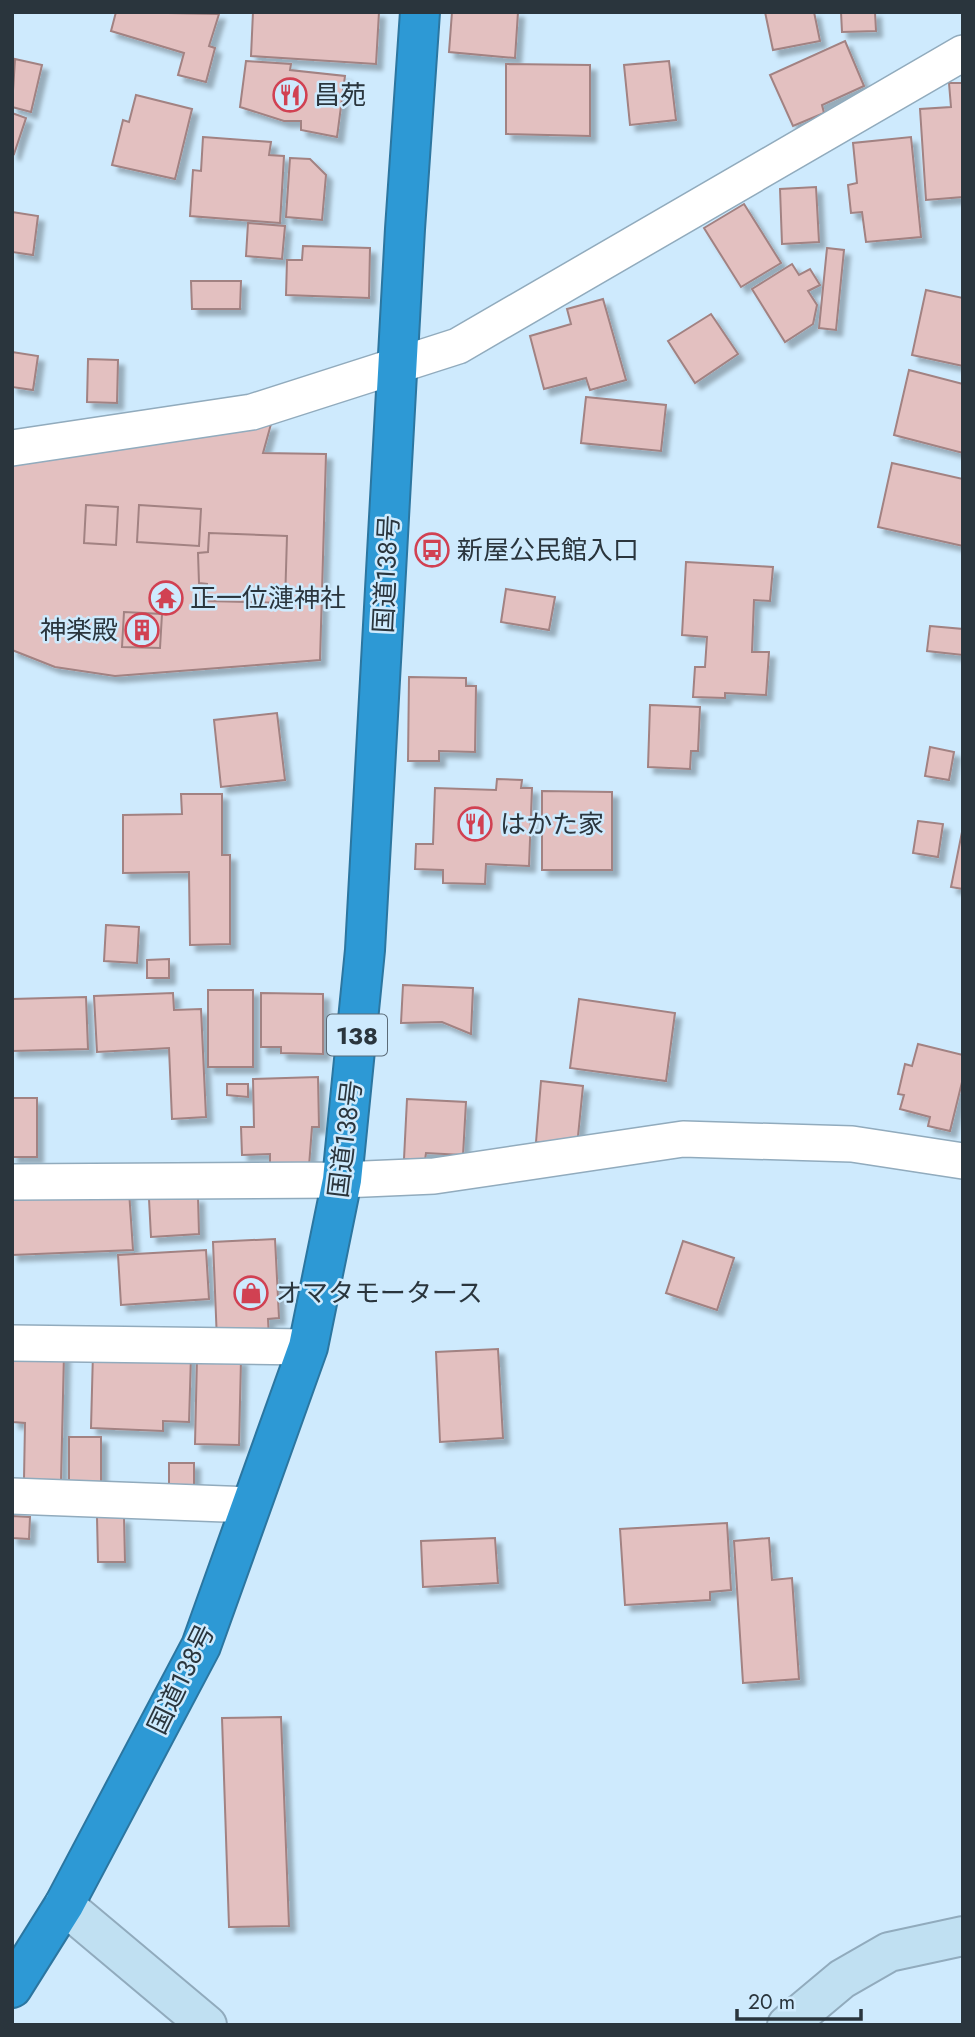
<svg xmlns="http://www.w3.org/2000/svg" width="975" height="2037" font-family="Jost,'Noto Sans JP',sans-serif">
  <defs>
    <filter id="shadow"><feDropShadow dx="6" dy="6" stdDeviation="2" flood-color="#0004"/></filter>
  </defs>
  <rect width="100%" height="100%" fill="#ceeafd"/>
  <g fill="#e3c0c0" stroke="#a28282" stroke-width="2" filter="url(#shadow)">
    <path d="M116,12L219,14L209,46L215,48L206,82L178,75L184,53L111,31Z"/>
    <path d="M253,12H379L376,64L251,56Z"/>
    <path d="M452,12H518L515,58L449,52Z"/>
    <path d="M765,12H814L820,41L773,50Z"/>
    <path d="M841,12H875L876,31L842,32Z"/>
    <path d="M845,41L864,86L822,105L824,113L793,126L770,75Z"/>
    <path d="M15,59L42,65L31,112L12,107Z"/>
    <path d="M246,61L291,64L290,70L345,76L337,137L301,130V121H284L240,107Z"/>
    <path d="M669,61L676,120L630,125L624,65Z"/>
    <path d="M506,64L590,65V136L506,134Z"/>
    <path d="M949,83H963V197L926,200L920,109L951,107Z"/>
    <path d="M136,95L192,109L175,179L112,165L123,120L129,122Z"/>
    <path d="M12,113L26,118L14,154L12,153Z"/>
    <path d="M203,137L271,142L269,155L284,156L280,223L190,216L193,170L201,171Z"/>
    <path d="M911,137L921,237L866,242L862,212L851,213L848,185L857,183L853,143Z"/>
    <path d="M290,158L310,159L326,175L322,220L286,217Z"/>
    <path d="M816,187L819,242L782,244L780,189Z"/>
    <path d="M744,204L781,263L741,287L704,228Z"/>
    <path d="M12,212L38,216L33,255L12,252Z"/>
    <path d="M248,223L285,226L282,259L246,256Z"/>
    <path d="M303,246L370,248L369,298L286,295L287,260H302Z"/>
    <path d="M827,248L844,250L836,330L819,328Z"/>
    <path d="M792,264L799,275L810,269L820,285L808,291L817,305L813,324L785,342L752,289Z"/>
    <path d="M191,281H241L240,309H192Z"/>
    <path d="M926,290L963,298V366L912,355Z"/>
    <path d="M603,299L626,380L590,390L586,378L544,389L530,336L571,324L567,309Z"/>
    <path d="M711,314L738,354L695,383L668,341Z"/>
    <path d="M12,352L38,356L33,390L12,387Z"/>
    <path d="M88,359L118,360L117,403L87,402Z"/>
    <path d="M909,370L963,384V453L894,435Z"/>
    <path d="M586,397L666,405L661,451L581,443Z"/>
    <path d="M271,424L263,453L326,454L320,660L115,676L55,667L12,650V461Z"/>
    <path d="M892,463L963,479V546L878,527Z"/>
    <path d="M86,505L118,507L116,545L84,543Z"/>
    <path d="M139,505L201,509L199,546L137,542Z"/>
    <path d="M209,533L287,536L285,603L207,601V584L199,583L198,553L208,552Z"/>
    <path d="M686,562L773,567L770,601L754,600L752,652H769L766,695L725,693V698L693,697L695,667H705L707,637L682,635Z"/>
    <path d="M506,589L555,597L549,630L501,622Z"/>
    <path d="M124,612L162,614L160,648L122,647Z"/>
    <path d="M930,626L963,629V655L927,651Z"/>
    <path d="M409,677L466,678V686H476L475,752L439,751V761H408Z"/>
    <path d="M650,705L700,707L698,751H691L690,769L648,767Z"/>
    <path d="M277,713L285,780L221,787L214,720Z"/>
    <path d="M930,747L954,752L949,780L925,776Z"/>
    <path d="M497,779L522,780L521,788H532L529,866L486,864L485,884L443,883V870L415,869L416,844H433L435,788L496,790Z"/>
    <path d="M542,791L612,792V870H542Z"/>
    <path d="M181,794H222V855H230V944L190,945L189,872L123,873V815L182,814Z"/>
    <path d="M918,821L943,824L938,857L913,853Z"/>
    <path d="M963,827V889L951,887Z"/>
    <path d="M106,925L139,927L137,963L104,961Z"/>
    <path d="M169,959V978H147V960Z"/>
    <path d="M403,985L473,988L471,1034L442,1022L401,1023Z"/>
    <rect x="208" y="990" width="45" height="77"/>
    <path d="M173,993L174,1010L201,1009L206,1117L172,1119L169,1048L97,1052L94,996Z"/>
    <path d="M261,993L323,994V1054L281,1053V1047H261Z"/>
    <path d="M86,997L88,1049L12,1051V999Z"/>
    <path d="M579,999L675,1013L666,1081L570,1068Z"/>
    <path d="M918,1044L963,1055V1078L950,1131L928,1126L930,1117L900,1109L904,1095L898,1094L905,1064L912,1066Z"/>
    <path d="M318,1077L319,1127H312L309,1166H270V1154L242,1155L241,1127H254L253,1079Z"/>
    <path d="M541,1081L583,1086L577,1146L536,1142Z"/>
    <path d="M227,1084H248V1097L227,1095Z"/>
    <rect x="12" y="1098" width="25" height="59"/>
    <path d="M407,1099L466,1102L463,1155L426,1153L425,1160L404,1159Z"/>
    <path d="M129,1191L133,1250L12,1255V1197Z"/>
    <path d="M198,1197L199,1234L151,1237L149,1199Z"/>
    <path d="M275,1239L279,1318L268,1319L269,1339L217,1341L213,1242Z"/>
    <path d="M683,1241L734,1258L717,1310L666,1293Z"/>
    <path d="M206,1250L209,1299L121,1305L118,1255Z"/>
    <path d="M498,1349L503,1438L440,1442L436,1352Z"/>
    <path d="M12,1351L64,1353L61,1481L24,1480L25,1423L13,1422Z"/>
    <path d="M93,1352L191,1355L189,1422L163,1421V1431L91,1428Z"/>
    <path d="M197,1358L241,1359L239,1445L195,1444Z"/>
    <rect x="69" y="1437" width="32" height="46"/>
    <rect x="169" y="1463" width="25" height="25"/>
    <path d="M12,1516L30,1517L29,1539L12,1538Z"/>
    <path d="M97,1517H124L125,1562H98Z"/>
    <path d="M727,1523L731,1590L710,1592V1600L625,1605L620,1529Z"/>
    <path d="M495,1538L498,1583L423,1587L421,1541Z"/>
    <path d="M769,1538L772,1580L792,1578L799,1679L743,1683L734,1541Z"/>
    <path d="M281,1717L289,1926L229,1927L222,1718Z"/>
  </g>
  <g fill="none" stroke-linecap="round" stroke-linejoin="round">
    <defs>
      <g id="street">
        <path d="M12,448L252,412L458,346L963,53"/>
        <path d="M12,1182L342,1180L434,1176L683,1139L852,1144L963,1161"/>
        <path d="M12,1343L308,1347"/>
        <path d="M12,1496L252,1505"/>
      </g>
      <g id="secondary">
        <path d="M64,1905L207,2025"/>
        <path d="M787,2025L842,1979L889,1952L963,1936"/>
      </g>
      <path id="highway" d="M12,1988L64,1905L201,1646L308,1347L342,1180L365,950L405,229L420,12"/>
    </defs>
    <use href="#street" stroke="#91abbd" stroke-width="38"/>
    <use href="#secondary" stroke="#91abbd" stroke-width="42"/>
    <use href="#highway" stroke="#2c76a0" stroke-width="42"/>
    <use href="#street" stroke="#fff" stroke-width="35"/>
    <use href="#secondary" stroke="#c0e0f2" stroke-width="38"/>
    <use href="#highway" stroke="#2d99d5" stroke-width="38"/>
  </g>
  <defs>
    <symbol id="restaurant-ring" viewBox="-11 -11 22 22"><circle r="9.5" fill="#ceeafd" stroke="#d14152" stroke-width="1.5"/><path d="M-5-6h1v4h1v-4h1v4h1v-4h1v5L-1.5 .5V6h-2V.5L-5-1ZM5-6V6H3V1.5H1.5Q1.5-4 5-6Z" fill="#d14152"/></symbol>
    <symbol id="bus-ring" viewBox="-11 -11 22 22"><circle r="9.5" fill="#ceeafd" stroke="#d14152" stroke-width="1.5"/><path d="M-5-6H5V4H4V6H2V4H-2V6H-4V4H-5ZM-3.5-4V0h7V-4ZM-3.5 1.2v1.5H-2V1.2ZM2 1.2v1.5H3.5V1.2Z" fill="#d14152"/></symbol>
    <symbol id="temple-ring" viewBox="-11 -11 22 22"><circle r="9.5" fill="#ceeafd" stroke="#d14152" stroke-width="1.5"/><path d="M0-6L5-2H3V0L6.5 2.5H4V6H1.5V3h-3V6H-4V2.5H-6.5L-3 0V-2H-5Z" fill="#d14152"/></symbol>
    <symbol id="building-ring" viewBox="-11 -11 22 22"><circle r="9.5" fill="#ceeafd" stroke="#d14152" stroke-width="1.5"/><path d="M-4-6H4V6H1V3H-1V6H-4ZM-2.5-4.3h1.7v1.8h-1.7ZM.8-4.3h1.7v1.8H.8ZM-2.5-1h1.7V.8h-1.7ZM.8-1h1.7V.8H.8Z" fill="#d14152"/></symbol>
    <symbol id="shop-ring" viewBox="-11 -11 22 22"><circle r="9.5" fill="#ceeafd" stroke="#d14152" stroke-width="1.5"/><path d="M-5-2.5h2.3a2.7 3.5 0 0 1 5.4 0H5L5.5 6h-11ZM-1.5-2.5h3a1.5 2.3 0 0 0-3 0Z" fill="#d14152"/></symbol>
  </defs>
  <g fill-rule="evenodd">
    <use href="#restaurant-ring" x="271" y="76" width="38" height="38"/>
    <use href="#bus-ring" x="413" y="531" width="38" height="38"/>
    <use href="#temple-ring" x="147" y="579" width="38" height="38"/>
    <use href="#building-ring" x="123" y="611" width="38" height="38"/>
    <use href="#restaurant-ring" x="456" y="805" width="38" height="38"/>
    <use href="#shop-ring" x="232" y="1274" width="38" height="38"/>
  </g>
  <g text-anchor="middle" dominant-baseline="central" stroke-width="5" stroke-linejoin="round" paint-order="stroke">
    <rect fill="#ceeafd" stroke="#5b6b77" stroke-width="2" x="327" y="1014.5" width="60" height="41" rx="5"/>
    <g font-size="24" font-weight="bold" fill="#2a353d">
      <text x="357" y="1035">138</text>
    </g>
    <g font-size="26" fill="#2a353d" stroke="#ceeafd" text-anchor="start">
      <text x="314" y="95">昌苑</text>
      <text x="457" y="550">新屋公民館入口</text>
      <text x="190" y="598">正一位漣神社</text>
      <text x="118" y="630" text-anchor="end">神楽殿</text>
      <text x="500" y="824">はかた家</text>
      <text x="276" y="1293">オマタモータース</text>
    </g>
    <g font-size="26" fill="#2a353d" stroke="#ceeafd">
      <text transform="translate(386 574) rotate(-87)">国道138号</text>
      <text transform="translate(345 1139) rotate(-83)">国道138号</text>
      <text transform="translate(181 1679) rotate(-64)">国道138号</text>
    </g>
  </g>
  <rect width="975" height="2037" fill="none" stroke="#2a353d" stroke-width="28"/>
  <path d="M737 2009v10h124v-10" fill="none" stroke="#2a353d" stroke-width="3.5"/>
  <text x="748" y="2009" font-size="21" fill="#2a353d" stroke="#ceeafd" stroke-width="5" paint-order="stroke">20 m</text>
</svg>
